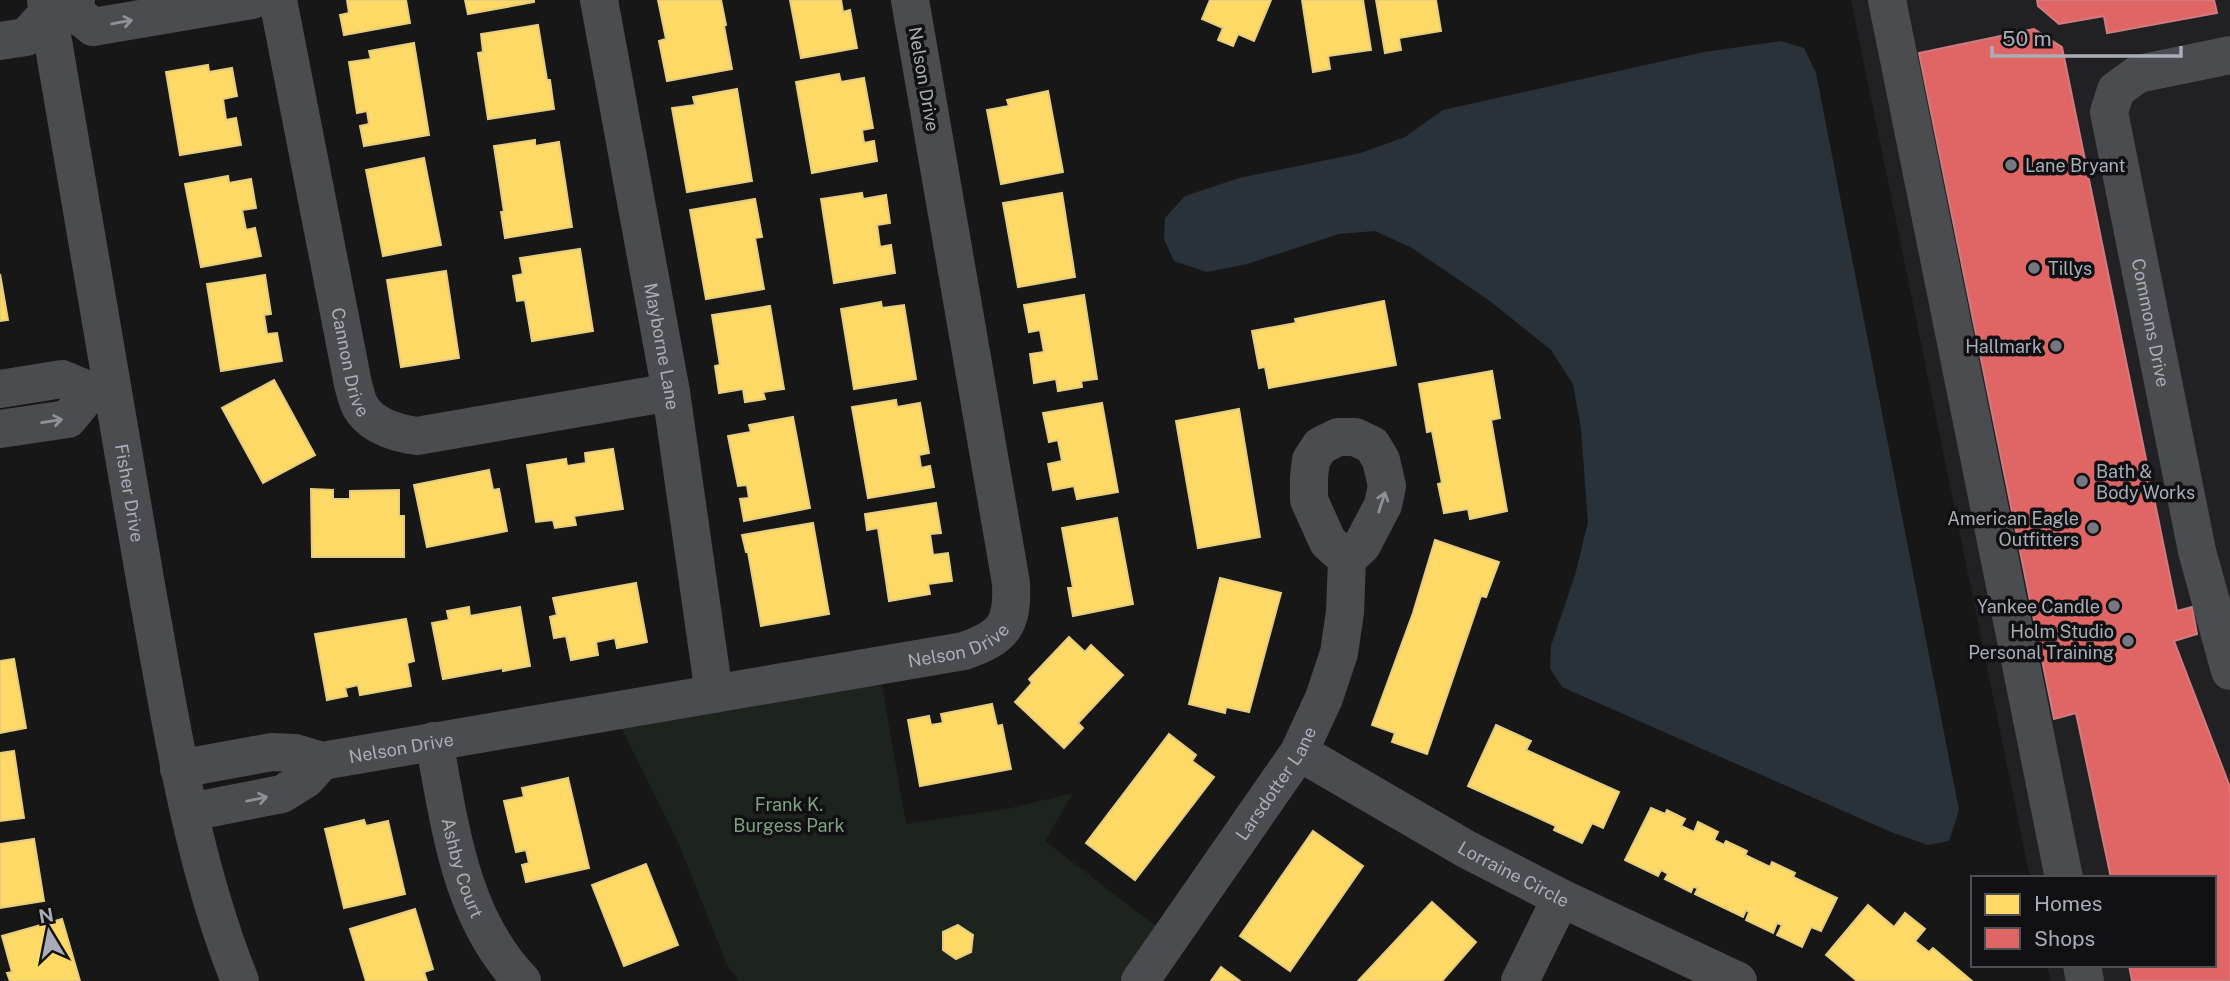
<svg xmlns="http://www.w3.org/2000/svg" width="2230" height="981" font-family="'Public Sans',sans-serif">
  <rect width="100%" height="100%" fill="#171717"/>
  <path fill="#212123" d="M1851,0H2230V981H2051L2047,965H2214V878H2030Z"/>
  <path fill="#1d241e" d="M881,680L906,824L1011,808L1073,793L1045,841L1157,927L1120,981H739L727,965L678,842L620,725Z"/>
  <path fill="#2a3239" d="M1781,41L1804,48L1816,73L1959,810L1949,841L1928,845L1891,832L1562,687L1550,668L1551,646L1575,575L1588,522L1581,429L1573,384L1551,350L1490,301L1412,248L1375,231L1339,234L1247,264L1207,272L1174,261L1164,239L1165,218L1185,196L1239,178L1361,153L1405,137L1443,110L1704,52Z"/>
  <g fill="#ffd966" stroke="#e5cc7f" stroke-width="2">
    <path d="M347,0H406L410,23L344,35L340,15L349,13Z"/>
    <path d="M465,0H534V2L468,14Z"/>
    <path d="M658,0H721L726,25L724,26L732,69L667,81L659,41L666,39Z"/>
    <path d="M790,0H841L843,12L850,10L857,48L801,58Z"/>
    <path d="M1210,0H1271L1254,41L1238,34L1233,46L1218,40L1223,28L1202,19Z"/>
    <path d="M1302,0H1363L1371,50L1328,56L1330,69L1313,72Z"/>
    <path d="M1376,0H1436L1441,31L1399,38L1401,50L1385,53Z"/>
    <path d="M538,25L547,80H550L554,109L488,119L478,53L483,52L481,34Z"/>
    <path d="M414,43L429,135L364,146L360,126L369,124L367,111L357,113L349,62L371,59L369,51Z"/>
    <path d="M208,65L209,72L232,68L237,96L223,99L226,120L236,118L241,145L180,155L166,72Z"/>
    <path d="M839,74L841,82L864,78L873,128L862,130L864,143L874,141L877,161L812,173L796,82Z"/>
    <path d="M737,89L752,181L687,192L672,108L695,105L693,97Z"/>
    <path d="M1048,91L1063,172L1001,184L987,110L1009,106L1007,100Z"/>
    <path d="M535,140V146L559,142L572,227L505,238L501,212H504L494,146Z"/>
    <path d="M424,158L441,245L383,256L366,170Z"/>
    <path d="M228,176L229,183L251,179L256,208L242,210L246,230L255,228L261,256L201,267L185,184Z"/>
    <path d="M862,193L863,199L886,195L890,223L877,225L880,247L891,245L895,273L834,283L821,199Z"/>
    <path d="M1062,193L1075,277L1018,287L1003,203Z"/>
    <path d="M755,199L762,237L755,238L764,289L706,299L690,210Z"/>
    <path d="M580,249L593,331L532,341L525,300L517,301L513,276L523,274L520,258Z"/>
    <path d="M446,271L459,358L401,367L387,280Z"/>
    <path d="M0,274L8,320L0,321Z"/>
    <path d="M265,275L271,314L264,315L267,334L277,333L282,361L221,371L207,284Z"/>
    <path d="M1084,295L1097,379L1081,381L1082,387L1058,391L1056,379L1034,383L1030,354L1044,352L1040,330L1029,332L1024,305Z"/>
    <path d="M1384,301L1396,365L1269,388L1265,367L1259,368L1252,331L1296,323L1295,319Z"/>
    <path d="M881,302L882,308L904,305L916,379L854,389L841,309Z"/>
    <path d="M770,306L784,389L763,392L765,399L745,402L743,389L719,393L715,366L720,365L712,315Z"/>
    <path d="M1492,371L1500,418L1491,420L1507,511L1470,519L1468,509L1444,513L1438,484L1442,483L1432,431L1427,432L1419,384Z"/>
    <path d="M274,380L315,455L263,483L222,408Z"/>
    <path d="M896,400L897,407L920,403L929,453L919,455L921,468L930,466L934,487L868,498L852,407Z"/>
    <path d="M1102,403L1118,492L1077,499L1074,486L1053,490L1048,464L1062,461L1058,440L1049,442L1043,413Z"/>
    <path d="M1239,409L1260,537L1198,548L1176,421Z"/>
    <path d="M793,417L810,508L744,521L740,499L749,498L747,485L738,486L728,436L751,432L749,425Z"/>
    <path d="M613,449L623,509L574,516L576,525L555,528L553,520L536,522L527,465L566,459L567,466L586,463L585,453Z"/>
    <path d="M489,470L493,490L499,489L507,531L427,547L414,485Z"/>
    <path d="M311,489L333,490V499H350V491L399,490V516H404V557H312Z"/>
    <path d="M936,503L941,533L930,534L933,555L948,553L952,581L928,584L930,594L889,601L878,528L867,530L865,514Z"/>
    <path d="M1117,518L1133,604L1073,616L1068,588H1073L1062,528Z"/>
    <path d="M813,523L829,614L761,626L748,552H746L742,535Z"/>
    <path d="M1435,540L1499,562L1486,597L1481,596L1427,754L1392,742L1395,733L1372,725L1413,613Z"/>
    <path d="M1220,578L1281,593L1249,712L1226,707L1225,713L1189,704Z"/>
    <path d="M636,583L647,642L617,648L615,638L596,642L598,655L571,660L566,636L554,638L550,617L557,615L553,598Z"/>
    <path d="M469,607L470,616L520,607L530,666L503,671V668L443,679L432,623L449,620L447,611Z"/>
    <path d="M406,619L414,661L407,663L411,686L360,695L358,685L345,688L347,696L327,700L315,634Z"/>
    <path d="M1069,637L1085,652L1091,645L1123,675L1078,723L1083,728L1064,748L1015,702L1032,683L1029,679Z"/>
    <path d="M14,659L26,728L0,733V661Z"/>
    <path d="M992,704L997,726L1002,725L1011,769L920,786L908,720L929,716L931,725L943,723L941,714Z"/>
    <path d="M1496,725L1531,741L1526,750L1619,792L1603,828L1592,823L1582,843L1554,830L1556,826L1468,786Z"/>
    <path d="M1169,734L1196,755L1192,761L1214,777L1135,880L1086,843Z"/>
    <path d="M14,751L24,818L0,821V753Z"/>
    <path d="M568,778L589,868L526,882L522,865L529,863L526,850L516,852L504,801L524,797L522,788Z"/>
    <path d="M1651,808L1665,814L1667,810L1685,819L1681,826L1694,832L1698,822L1718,832L1714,840L1724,845L1726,841L1747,851L1745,855L1770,867L1772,862L1795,873L1793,877L1837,898L1821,931L1811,927L1802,947L1777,935L1782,925L1777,923L1773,933L1746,920L1749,912L1746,910L1743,917L1695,894L1698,888L1693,887L1691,892L1665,879L1668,874L1661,870L1658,876L1625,860Z"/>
    <path d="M364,820L366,826L388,821L405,894L344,908L325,829Z"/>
    <path d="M1313,831L1363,866L1290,971L1240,936Z"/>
    <path d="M34,839L44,901L0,908V844Z"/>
    <path d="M646,864L678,945L624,966L592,885Z"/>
    <path d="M1432,902L1476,942L1442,981H1358Z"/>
    <path d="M1868,905L1894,927L1905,913L1925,929L1915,941L1929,952L1933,948L1972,981H1857L1826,955Z"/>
    <path d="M415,909L433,969L424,972L427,981H366L350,929Z"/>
    <path d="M62,919L80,981H10L7,973L12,972L2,936Z"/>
    <path d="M958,925L973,935L971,952L956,959L943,950V932Z"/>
    <path d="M1221,967L1240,981H1211Z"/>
  </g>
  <g fill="#e06666" stroke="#cf7b7f" stroke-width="2">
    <path d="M2037,0H2214L2217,13L2107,33L2104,16L2059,24L2038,6Z"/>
    <path d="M2034,29L2062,47L2177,611L2192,607L2197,634L2174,641L2230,787V981H2132L2129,965H2214V878H2111L2076,713L2054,719L1919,53Z"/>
  </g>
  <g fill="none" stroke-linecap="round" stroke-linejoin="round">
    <g stroke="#4b4c50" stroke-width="38">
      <path id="s1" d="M46,0C80,195 112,390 146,585C170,716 190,857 240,981"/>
      <path d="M76,0L71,9L93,27L252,0"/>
      <path id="s2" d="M278,0L353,384C355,391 357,400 360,406C371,426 396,433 417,436L671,392"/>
      <path id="s3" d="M599,0L671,392L714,694"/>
      <path d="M1887,0L2064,878"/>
      <path d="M0,41L26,37L48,13"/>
      <path id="s4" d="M2230,55L2138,74L2116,90L2109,112L2197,551L2230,671"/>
      <path d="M0,389L62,379L91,391L111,388"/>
      <path d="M0,429L68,419L91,391"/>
      <path id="s5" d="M434,741C450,825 460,917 522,981"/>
      <path id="s6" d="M1299,752L1466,849L1561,898L1738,981"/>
      <path id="s7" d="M179,769L272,752L295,753L322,761L964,651C1004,637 1013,625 1011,583L910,0"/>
      <path d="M190,812L282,794L306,779L322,761"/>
      <path d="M2082,965L2085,981"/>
      <path id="s8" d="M1140,981L1299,752L1324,698L1339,653L1345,612L1347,559L1362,545L1383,505L1387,486L1381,460L1372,445L1355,437H1338L1320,446L1311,460L1309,477V500L1328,542L1347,559"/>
      <path d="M1520,981L1561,898"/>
    </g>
  </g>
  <defs><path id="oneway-shaft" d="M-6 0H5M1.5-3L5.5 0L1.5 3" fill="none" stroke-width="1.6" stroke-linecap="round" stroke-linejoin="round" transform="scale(1.75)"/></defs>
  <g stroke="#8c9099">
    <use href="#oneway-shaft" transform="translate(122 22) rotate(-10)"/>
    <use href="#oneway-shaft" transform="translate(52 421) rotate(-9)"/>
    <use href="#oneway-shaft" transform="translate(1382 502) rotate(-72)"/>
    <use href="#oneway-shaft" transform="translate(257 799) rotate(-12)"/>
  </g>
  <g fill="#757880" stroke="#111113" stroke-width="2.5">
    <circle cx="2011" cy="165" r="7"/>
    <circle cx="2034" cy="268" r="7"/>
    <circle cx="2056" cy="346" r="7"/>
    <circle cx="2082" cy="481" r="7"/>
    <circle cx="2093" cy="528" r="7"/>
    <circle cx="2114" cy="606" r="7"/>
    <circle cx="2128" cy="641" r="7"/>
  </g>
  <g text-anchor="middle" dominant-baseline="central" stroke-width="7" stroke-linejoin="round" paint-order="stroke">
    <g font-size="18" fill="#a8adb8" stroke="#111113">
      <text transform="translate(924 79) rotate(80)">Nelson Drive</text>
      <text stroke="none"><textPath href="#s4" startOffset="359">Commons Drive</textPath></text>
      <text stroke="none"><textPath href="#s3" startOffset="352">Mayborne Lane</textPath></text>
      <text stroke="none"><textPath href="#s2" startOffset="369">Cannon Drive</textPath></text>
      <text stroke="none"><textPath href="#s1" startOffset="500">Fisher Drive</textPath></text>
      <text stroke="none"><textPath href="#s7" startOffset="793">Nelson Drive</textPath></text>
      <text stroke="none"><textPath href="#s7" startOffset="226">Nelson Drive</textPath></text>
      <text stroke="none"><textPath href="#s8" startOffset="240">Larsdotter Lane</textPath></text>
      <text stroke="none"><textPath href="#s5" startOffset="130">Ashby Court</textPath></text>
      <text stroke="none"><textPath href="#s6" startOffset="247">Lorraine Circle</textPath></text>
    </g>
    <g font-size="18" fill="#a8adb8" stroke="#111113" text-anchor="end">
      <text x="2025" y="165" text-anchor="start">Lane Bryant</text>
      <text x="2048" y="268" text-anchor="start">Tillys</text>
      <text x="2042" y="346">Hallmark</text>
      <text x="2096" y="471" text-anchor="start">Bath &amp;<tspan x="2096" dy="21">Body Works</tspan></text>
      <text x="2079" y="518">American Eagle<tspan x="2079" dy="21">Outfitters</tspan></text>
      <text x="2100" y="606">Yankee Candle</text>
      <text x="2114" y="631">Holm Studio<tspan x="2114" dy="21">Personal Training</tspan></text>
    </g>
    <g font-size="18" fill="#7fa381" stroke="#111113">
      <text x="789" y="804">Frank K.<tspan x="789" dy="21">Burgess Park</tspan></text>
    </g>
  </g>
  <rect x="1971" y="876" width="245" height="91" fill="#111113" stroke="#4d4f55" stroke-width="2"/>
  <rect x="1985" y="894" width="35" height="21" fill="#ffd966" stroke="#4d4f55" stroke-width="2"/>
  <text x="2034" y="911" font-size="21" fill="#a8adb8">Homes</text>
  <rect x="1985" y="928" width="35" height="21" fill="#e06666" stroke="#4d4f55" stroke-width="2"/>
  <text x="2034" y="946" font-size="21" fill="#a8adb8">Shops</text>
  <g transform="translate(49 932) rotate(350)" stroke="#111113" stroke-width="5" paint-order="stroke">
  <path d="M0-5L12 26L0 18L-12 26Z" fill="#a8adb8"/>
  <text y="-10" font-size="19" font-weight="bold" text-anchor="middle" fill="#a8adb8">N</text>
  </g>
  <path d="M1992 46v10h189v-10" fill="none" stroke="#a8adb8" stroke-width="3.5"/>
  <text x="2002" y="46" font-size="21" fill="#a8adb8" stroke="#111113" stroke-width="5" paint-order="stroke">50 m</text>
</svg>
